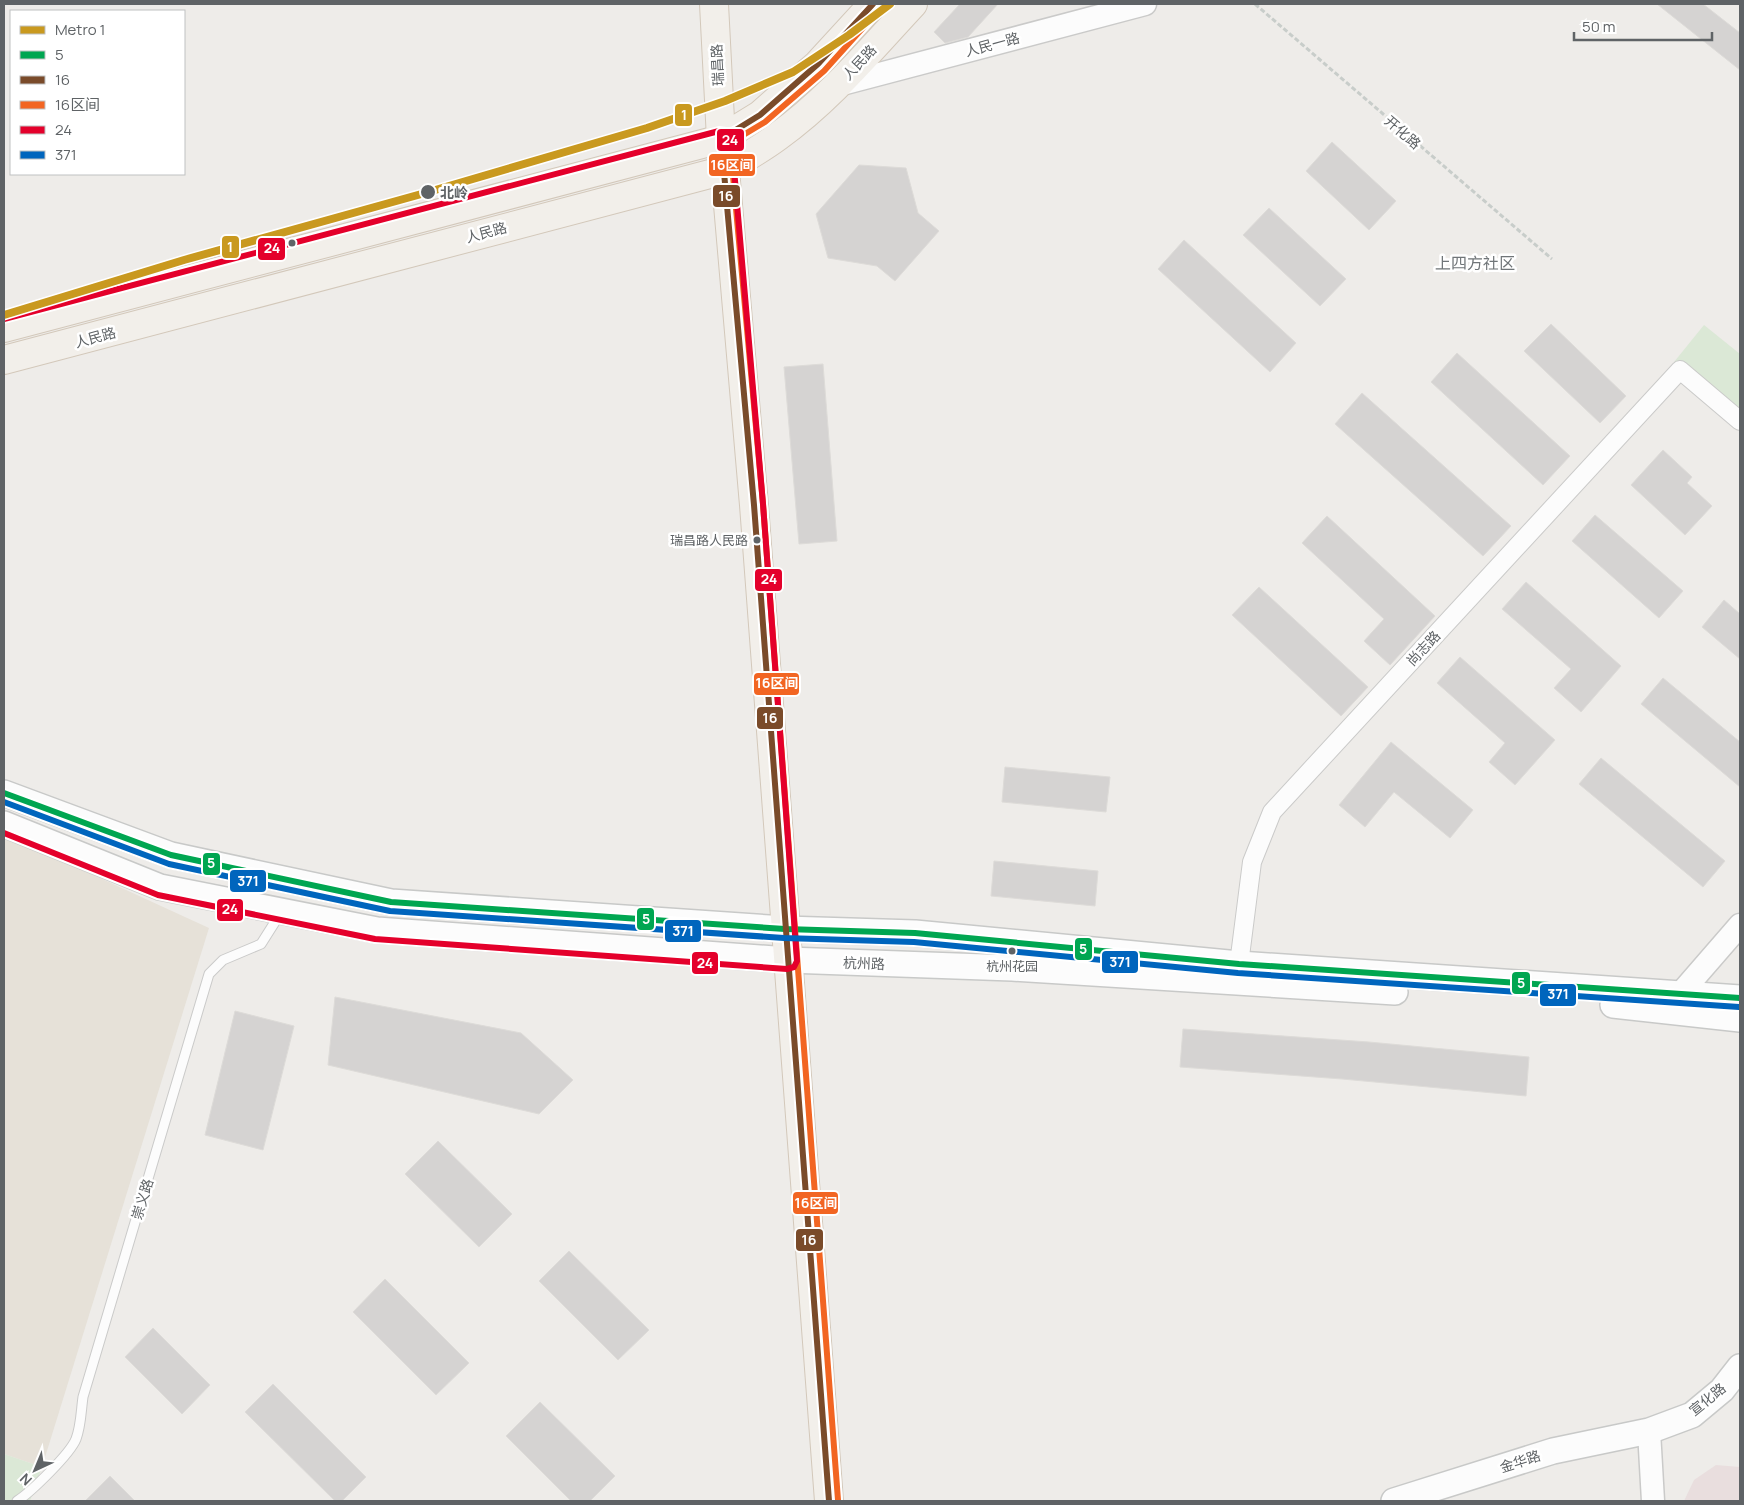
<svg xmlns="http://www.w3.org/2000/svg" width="1744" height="1505" font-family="Manrope,'Noto Sans SC',sans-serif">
  <rect width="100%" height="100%" fill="#eeece9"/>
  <path fill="#e6e1d8" d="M4,834L209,928L42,1467L4,1454Z"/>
  <path fill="#e9dede" d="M1716,1465L1740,1467V1501H1684L1694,1480Z"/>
  <g fill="#dbe8d6">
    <path d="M1704,325L1740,354V414L1674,362Z"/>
    <path d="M4,1454L42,1467L30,1501H4Z"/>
  </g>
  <g fill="#d5d3d2" stroke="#dddbd8">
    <path d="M960,4H998L968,37L945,43L934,32Z"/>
    <path d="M1657,4H1703L1740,33V70Z"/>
    <path d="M1332,142L1396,201L1369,230L1306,171Z"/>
    <path d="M859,165L906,168L918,213L939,231L895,281L877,266L828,258L816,214Z"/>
    <path d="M1269,208L1346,279L1320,306L1243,235Z"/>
    <path d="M1184,240L1296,343L1270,372L1158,269Z"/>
    <path d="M1551,324L1626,396L1600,423L1524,351Z"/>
    <path d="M1457,353L1570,456L1543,485L1431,382Z"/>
    <path d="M823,364L837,541L799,544L784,367Z"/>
    <path d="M1362,393L1511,526L1483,556L1335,424Z"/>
    <path d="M1663,450L1692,477L1687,483L1712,506L1685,535L1631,485Z"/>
    <path d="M1595,515L1683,591L1659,618L1572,541Z"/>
    <path d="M1327,516L1435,616L1390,665L1364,641L1384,619L1302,543Z"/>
    <path d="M1526,582L1621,666L1581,712L1554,688L1571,669L1502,609Z"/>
    <path d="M1259,587L1368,687L1341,716L1232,615Z"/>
    <path d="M1724,600L1740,614V659L1702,627Z"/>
    <path d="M1460,657L1555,740L1515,785L1489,762L1505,743L1437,683Z"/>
    <path d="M1663,678L1740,742V787L1641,704Z"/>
    <path d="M1391,742L1473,810L1450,838L1394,792L1365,827L1339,805Z"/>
    <path d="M1601,758L1725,861L1703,887L1579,784Z"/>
    <path d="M1005,767L1110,777L1106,812L1002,802Z"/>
    <path d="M994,861L1098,871L1095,906L991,896Z"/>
    <path d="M335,997L521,1033L573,1080L539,1114L328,1065Z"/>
    <path d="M235,1011L294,1026L263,1150L205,1135Z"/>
    <path d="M1183,1029L1369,1042L1529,1057L1526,1096L1342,1079L1180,1067Z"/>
    <path d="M438,1141L512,1214L479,1247L405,1174Z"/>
    <path d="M569,1251L649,1330L618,1360L539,1281Z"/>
    <path d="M385,1279L469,1363L436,1395L353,1312Z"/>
    <path d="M153,1328L210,1385L182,1414L125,1357Z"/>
    <path d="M273,1384L366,1477L342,1501H335L245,1412Z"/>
    <path d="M540,1402L615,1476L590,1501H571L506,1436Z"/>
    <path d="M110,1476L135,1501H85Z"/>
  </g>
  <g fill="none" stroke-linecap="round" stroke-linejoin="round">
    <defs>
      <path id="service" d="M17,1501C31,1492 70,1454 76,1439C81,1426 81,1411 83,1397L209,974L223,960L261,944L280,914"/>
      <path id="minor" d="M1239,964L1252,862L1272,812L1680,370L1740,421"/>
      <g id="tertiary">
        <path d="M838,85L1145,4"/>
        <path d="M1675,1008L1681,993L1740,925"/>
        <path d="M1649,1431L1653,1501"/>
      </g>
      <g id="secondary">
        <path d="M4,793L171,855L391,902L785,929L915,933L1239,964L1740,998"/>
        <path d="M4,824L160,887L377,930L788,960L1012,968L1395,992"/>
        <path d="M1613,1005L1740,1019"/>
        <path d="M1394,1501L1553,1451L1649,1431L1692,1415L1722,1390L1740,1367"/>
      </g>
      <g id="primary">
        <path d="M714,4L721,139L725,170L754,505L829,1501"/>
        <path d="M4,328L721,139L760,115L818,64L873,4"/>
        <path d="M4,360L725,170C743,159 761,149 777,137C829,100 870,50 913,4"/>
      </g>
    </defs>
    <use href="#service" stroke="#cacac9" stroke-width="11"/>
    <use href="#minor" stroke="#cacac9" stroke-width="20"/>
    <use href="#tertiary" stroke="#cacac9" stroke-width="25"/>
    <use href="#secondary" stroke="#c8c9c8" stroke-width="28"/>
    <use href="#primary" stroke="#d3c8ba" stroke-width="30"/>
    <path stroke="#c8cdca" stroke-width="3" stroke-dasharray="5 2.5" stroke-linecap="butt" d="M1255,4L1552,259"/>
    <use href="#service" stroke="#fcfcfc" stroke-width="9"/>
    <use href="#minor" stroke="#fcfcfc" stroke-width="18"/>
    <use href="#tertiary" stroke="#fcfcfc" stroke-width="22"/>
    <use href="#secondary" stroke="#fcfcfc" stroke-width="25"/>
    <use href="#primary" stroke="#f2efea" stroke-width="28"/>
    <defs>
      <path id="bus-1" d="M4,793L171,855L391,902L785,929L915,933L1239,964L1740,998"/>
      <path id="bus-2" d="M829,1501L754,505L721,139L760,115L818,64L873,4"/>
      <path id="bus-3" d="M838,1500L763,504L730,143L765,122L824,71L879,10"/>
      <path id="bus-4" d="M4,319L719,131L726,132L730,137L734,169L763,504L797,961L794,967L787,969L375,939L158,895L4,833"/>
      <path id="bus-5" d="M4,802L169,864L390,911L784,938L914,942L1238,973L1739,1007"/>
    </defs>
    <use href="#bus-1" stroke="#fff" stroke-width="10"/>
    <use href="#bus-2" stroke="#fff" stroke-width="10"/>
    <use href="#bus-3" stroke="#fff" stroke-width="10"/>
    <use href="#bus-4" stroke="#fff" stroke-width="10"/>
    <use href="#bus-5" stroke="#fff" stroke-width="10"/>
    <use href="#bus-1" stroke="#00a651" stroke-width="6"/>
    <use href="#bus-2" stroke="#7a4b2a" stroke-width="6"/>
    <use href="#bus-3" stroke="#f26522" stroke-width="6"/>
    <use href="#bus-4" stroke="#e4002b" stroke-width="6"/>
    <use href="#bus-5" stroke="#0065bd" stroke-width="6"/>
    <defs>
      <path id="metro-1" d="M4,315L184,260L425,193L647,128L725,101L793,72L849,35L890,4"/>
    </defs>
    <use href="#metro-1" stroke="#fff" stroke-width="11"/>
    <use href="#metro-1" stroke="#c9991f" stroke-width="8"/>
  </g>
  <g fill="#5f6366" stroke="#fff" stroke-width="2">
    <circle cx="428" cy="192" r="8"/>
    <circle cx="292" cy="243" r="4.5"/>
    <circle cx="757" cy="540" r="4.5"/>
    <circle cx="1012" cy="951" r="4.5"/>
  </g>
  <g text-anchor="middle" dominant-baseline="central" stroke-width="5" stroke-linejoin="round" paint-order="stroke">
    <g font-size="13" fill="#5f6366" stroke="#fff" text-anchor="end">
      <text x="748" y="540">瑞昌路人民路</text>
      <text x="1012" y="966" text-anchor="middle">杭州花园</text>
    </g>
    <g font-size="14" fill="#5f6366" stroke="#fff">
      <text transform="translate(992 44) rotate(-15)">人民一路</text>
      <text transform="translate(859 62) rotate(-47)">人民路</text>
      <text transform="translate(717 65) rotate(-93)">瑞昌路</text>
      <text transform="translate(1403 132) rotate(41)">开化路</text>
      <text transform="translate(486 232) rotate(-15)">人民路</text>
      <text transform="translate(95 337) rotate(-15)">人民路</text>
      <text transform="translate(1423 648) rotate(-47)">尚志路</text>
      <text transform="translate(864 963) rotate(2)">杭州路</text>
      <text transform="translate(142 1199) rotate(-73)">崇义路</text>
      <text transform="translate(1707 1399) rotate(-39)">宣化路</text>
      <text transform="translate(1520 1461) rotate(-18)">金华路</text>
    </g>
    <g font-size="14" font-weight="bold" fill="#5f6366" stroke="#fff" text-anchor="start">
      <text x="440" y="192">北岭</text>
    </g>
    <g font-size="16" fill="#707578" stroke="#fff">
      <text x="1475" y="263">上四方社区</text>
    </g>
  </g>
  <g stroke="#fff" stroke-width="2">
    <rect x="674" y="103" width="19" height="24" rx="5" fill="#c9991f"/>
    <rect x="716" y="128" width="29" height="24" rx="5" fill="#e4002b"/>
    <rect x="708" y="153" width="48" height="24" rx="5" fill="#f26522"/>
    <rect x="712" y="184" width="29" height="24" rx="5" fill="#7a4b2a"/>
    <rect x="221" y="235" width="19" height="24" rx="5" fill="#c9991f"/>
    <rect x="257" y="237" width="29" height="24" rx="5" fill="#e4002b"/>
    <rect x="754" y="568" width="29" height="24" rx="5" fill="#e4002b"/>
    <rect x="753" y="672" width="47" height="24" rx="5" fill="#f26522"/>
    <rect x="756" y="706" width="28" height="24" rx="5" fill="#7a4b2a"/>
    <rect x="202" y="852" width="19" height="24" rx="5" fill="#00a651"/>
    <rect x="229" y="869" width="38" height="24" rx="5" fill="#0065bd"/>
    <rect x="216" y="898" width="28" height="24" rx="5" fill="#e4002b"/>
    <rect x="636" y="907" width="19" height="24" rx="5" fill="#00a651"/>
    <rect x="664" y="919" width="38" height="24" rx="5" fill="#0065bd"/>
    <rect x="1074" y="937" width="19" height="24" rx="5" fill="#00a651"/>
    <rect x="1101" y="950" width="38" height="24" rx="5" fill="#0065bd"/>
    <rect x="691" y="951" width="28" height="24" rx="5" fill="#e4002b"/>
    <rect x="1511" y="971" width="20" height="24" rx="5" fill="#00a651"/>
    <rect x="1539" y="983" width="38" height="24" rx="5" fill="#0065bd"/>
    <rect x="792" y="1191" width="47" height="24" rx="5" fill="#f26522"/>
    <rect x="795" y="1228" width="29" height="24" rx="5" fill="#7a4b2a"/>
  </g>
  <g font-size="14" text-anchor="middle" font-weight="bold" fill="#fff">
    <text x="684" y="120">1</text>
    <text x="730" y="145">24</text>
    <text x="732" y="170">16区间</text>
    <text x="726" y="201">16</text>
    <text x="230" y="252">1</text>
    <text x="272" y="253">24</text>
    <text x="769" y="584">24</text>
    <text x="777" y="688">16区间</text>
    <text x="770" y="723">16</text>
    <text x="211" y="868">5</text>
    <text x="248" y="886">371</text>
    <text x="230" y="914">24</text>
    <text x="646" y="924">5</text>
    <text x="683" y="936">371</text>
    <text x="1083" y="954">5</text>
    <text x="1120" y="967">371</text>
    <text x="705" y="968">24</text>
    <text x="1521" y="988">5</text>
    <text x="1558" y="999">371</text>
    <text x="816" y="1208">16区间</text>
    <text x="809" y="1245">16</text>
  </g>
  <rect width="1744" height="1505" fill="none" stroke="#5f6366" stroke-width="10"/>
  <rect x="10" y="10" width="175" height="165" fill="#ffffff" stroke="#bfc1c2"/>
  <rect x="20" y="26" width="25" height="8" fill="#c9991f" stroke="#bfc1c2"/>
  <text x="55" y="35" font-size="15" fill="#5f6366">Metro 1</text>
  <rect x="20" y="51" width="25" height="8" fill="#00a651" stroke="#bfc1c2"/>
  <text x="55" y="60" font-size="15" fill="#5f6366">5</text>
  <rect x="20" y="76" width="25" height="8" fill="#7a4b2a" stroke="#bfc1c2"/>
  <text x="55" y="85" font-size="15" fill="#5f6366">16</text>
  <rect x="20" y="101" width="25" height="8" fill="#f26522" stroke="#bfc1c2"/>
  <text x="55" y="110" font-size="15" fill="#5f6366">16区间</text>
  <rect x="20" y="126" width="25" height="8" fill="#e4002b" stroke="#bfc1c2"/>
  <text x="55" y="135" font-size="15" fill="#5f6366">24</text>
  <rect x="20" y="151" width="25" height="8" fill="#0065bd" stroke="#bfc1c2"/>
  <text x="55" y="160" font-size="15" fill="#5f6366">371</text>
  <g transform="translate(35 1470) rotate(224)" stroke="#ffffff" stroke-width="4" paint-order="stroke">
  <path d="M0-4L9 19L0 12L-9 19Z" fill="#5f6366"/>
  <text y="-8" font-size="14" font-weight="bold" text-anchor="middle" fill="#5f6366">N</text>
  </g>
  <path d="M1574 32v8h138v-8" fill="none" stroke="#5f6366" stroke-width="2.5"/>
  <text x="1582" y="32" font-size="15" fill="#5f6366" stroke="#ffffff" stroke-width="4" paint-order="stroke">50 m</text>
</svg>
